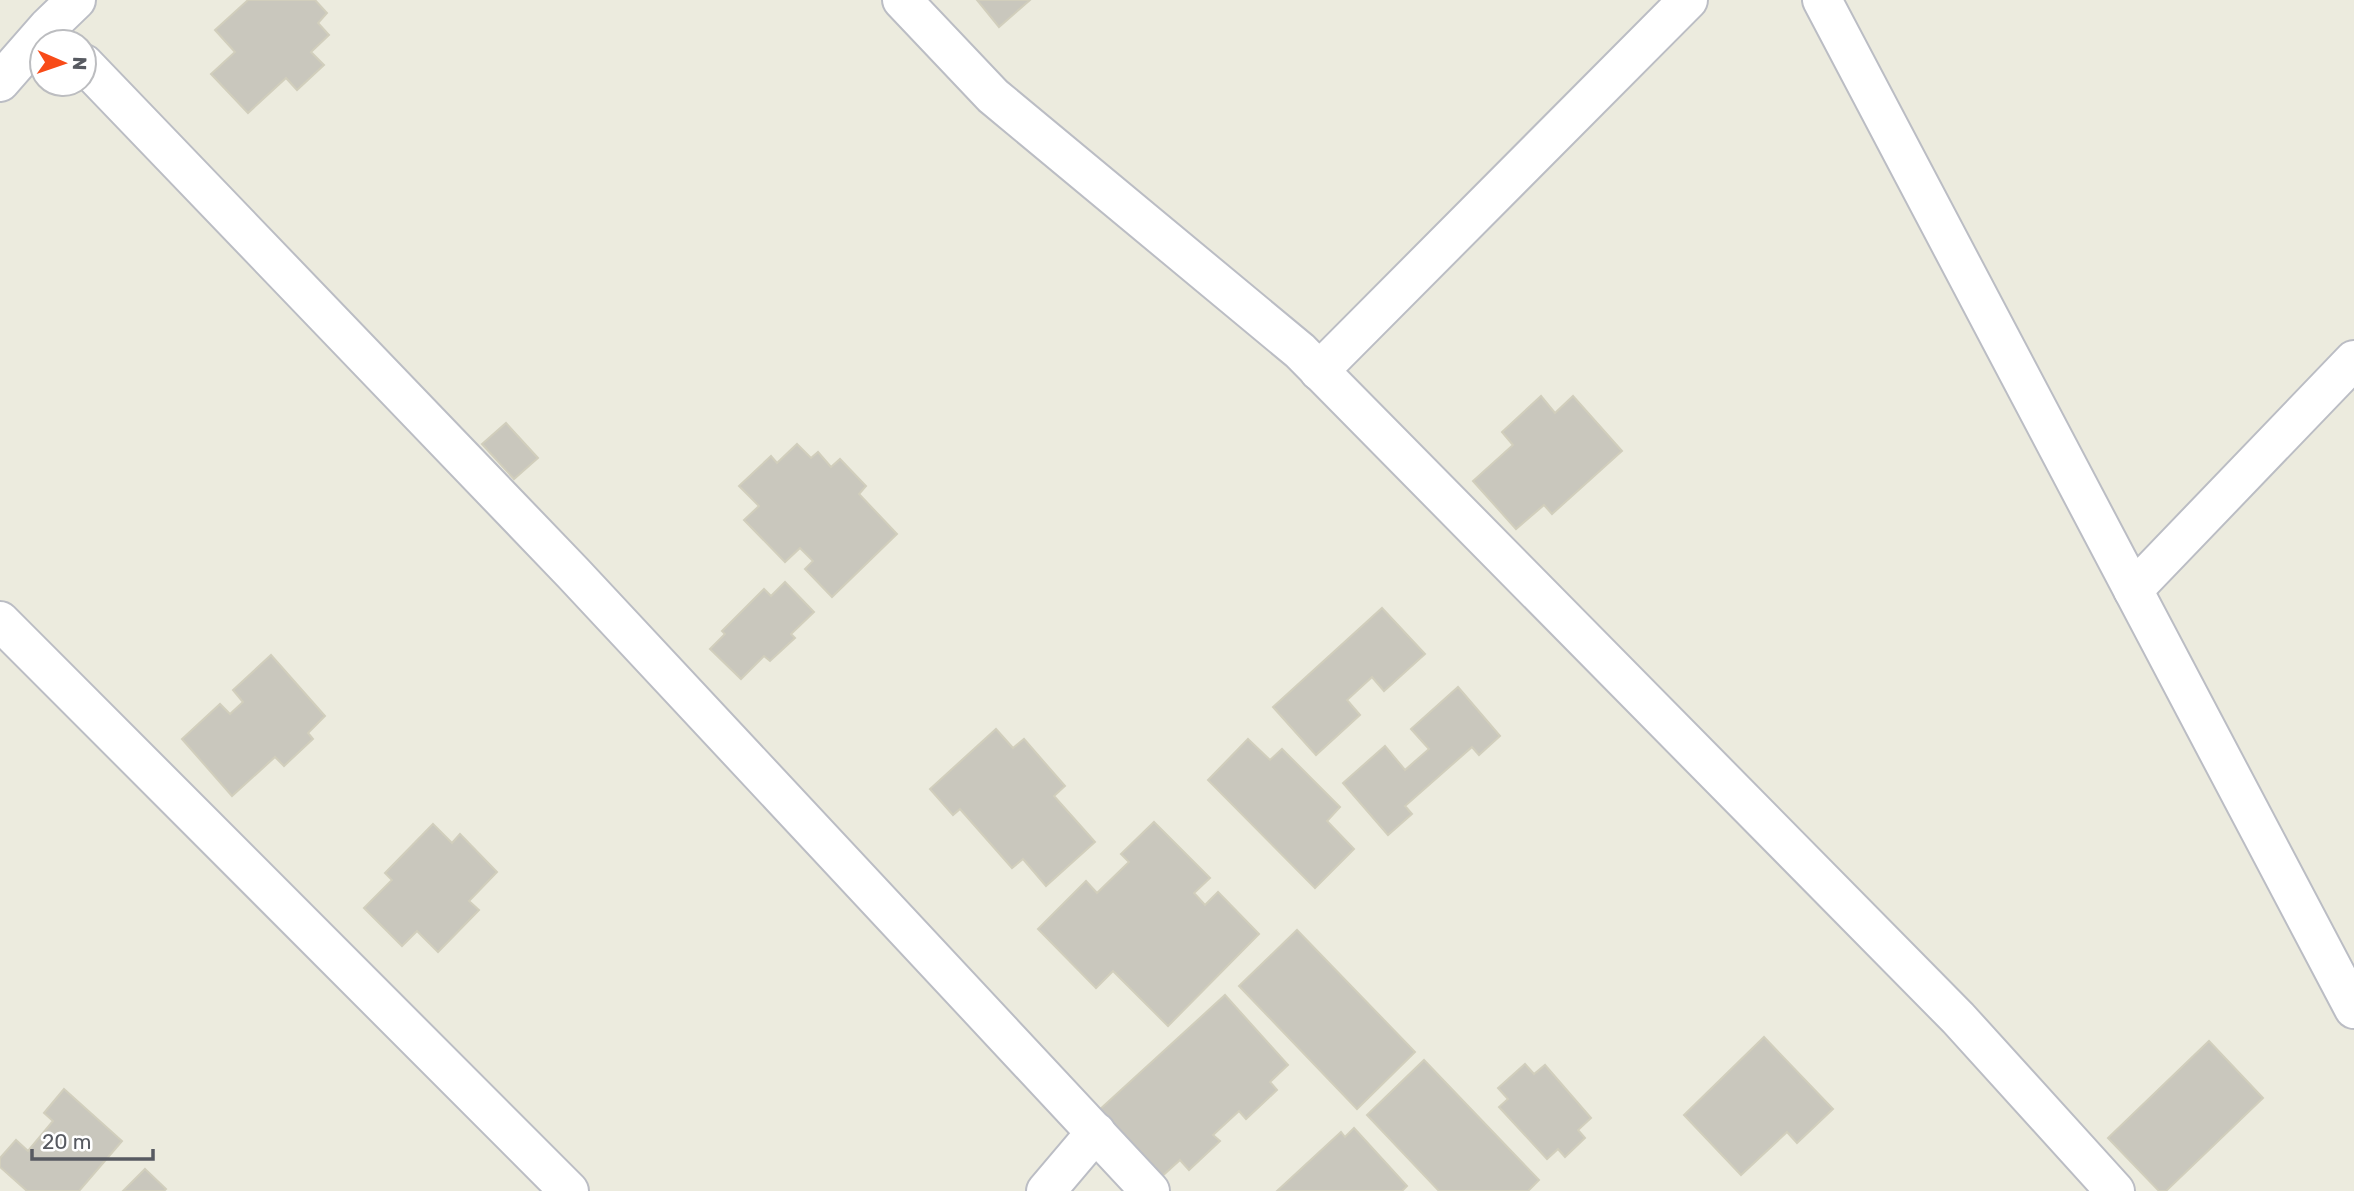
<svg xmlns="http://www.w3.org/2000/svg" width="2354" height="1191" font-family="Rubik,sans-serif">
  <rect width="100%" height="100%" fill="#ecebde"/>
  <g fill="#c9c7bd" stroke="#d1cebc" stroke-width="2">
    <path d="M248,0H315L327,13L318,23L329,35L311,52L324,65L297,90L286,78L248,113L211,74L235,52L215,30Z"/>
    <path d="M977,0H1030L999,27Z"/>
    <path d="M1541,396L1555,413L1573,396L1622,451L1552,514L1544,505L1516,529L1473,481L1513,445L1502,432Z"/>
    <path d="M506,423L538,458L514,479L482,444Z"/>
    <path d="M797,444L811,458L818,452L831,467L840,459L866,486L859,494L897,534L832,597L805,569L813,561L800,548L785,562L744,520L759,506L739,486L771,456L777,463Z"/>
    <path d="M785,582L814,612L791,634L795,638L770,661L764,656L741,679L710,649L725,634L722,631L764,589L771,596Z"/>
    <path d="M1382,608L1425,654L1384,691L1372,677L1347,700L1360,715L1316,755L1273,707Z"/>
    <path d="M271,655L325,716L308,733L313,739L284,766L275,757L232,796L182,739L220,704L230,714L243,702L233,690Z"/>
    <path d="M1458,687L1500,736L1479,755L1472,747L1405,806L1412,814L1388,835L1343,783L1385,746L1405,770L1429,749L1411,729Z"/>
    <path d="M996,729L1013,748L1024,739L1065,786L1054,796L1095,842L1046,886L1023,859L1012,868L960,809L953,815L930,789Z"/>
    <path d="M1248,739L1270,760L1282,749L1340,807L1327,821L1354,849L1315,888L1208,780Z"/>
    <path d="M1154,822L1210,878L1194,893L1205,905L1218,892L1259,934L1168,1026L1113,971L1096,988L1038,929L1086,881L1097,893L1129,862L1121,854Z"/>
    <path d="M433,824L452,843L460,834L497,872L469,901L479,910L438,952L417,931L402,946L364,908L392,880L385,873Z"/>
    <path d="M1297,930L1415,1052L1357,1109L1239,986Z"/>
    <path d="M1225,995L1288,1065L1270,1082L1277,1090L1246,1119L1239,1111L1213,1135L1220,1141L1189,1170L1180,1160L1160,1178L1098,1111Z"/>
    <path d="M1764,1037L1833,1109L1797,1143L1787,1132L1741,1175L1684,1115Z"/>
    <path d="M2209,1041L2263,1098L2166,1191H2159L2108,1138Z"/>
    <path d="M1424,1060L1539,1180L1528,1191H1439L1367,1115Z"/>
    <path d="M1525,1064L1534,1074L1545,1065L1591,1118L1578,1130L1585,1138L1565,1157L1558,1149L1547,1159L1499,1107L1508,1099L1498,1088Z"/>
    <path d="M64,1089L122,1141L79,1191H27L0,1167V1158L16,1140L28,1151L53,1121L44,1113Z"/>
    <path d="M1354,1128L1407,1186L1402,1191H1277L1341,1132L1345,1137Z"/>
    <path d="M145,1169L166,1189L164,1191H123Z"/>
  </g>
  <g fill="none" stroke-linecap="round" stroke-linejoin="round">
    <defs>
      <g id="street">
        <path d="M902,0L993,96L1300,351L1958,1018L2115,1191"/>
        <path d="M1822,0L2354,1009"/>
        <path d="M84,64L573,573L1150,1191"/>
        <path d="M0,82L48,27L76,0"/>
        <path d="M1319,371L1688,0"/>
        <path d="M2133,590L2354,360"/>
        <path d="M0,621L569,1191"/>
        <path d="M1046,1191L1096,1132"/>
      </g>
    </defs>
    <use href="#street" stroke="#bbbdc4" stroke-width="42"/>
    <use href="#street" stroke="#fff" stroke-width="38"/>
  </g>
  <g transform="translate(63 63) rotate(92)"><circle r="33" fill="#ffffff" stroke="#bcbdc0" stroke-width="2"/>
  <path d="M0-5L12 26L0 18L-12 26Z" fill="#f84b18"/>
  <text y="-10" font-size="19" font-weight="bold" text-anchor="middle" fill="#575a61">N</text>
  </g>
  <path d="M32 1149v10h121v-10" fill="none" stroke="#575a61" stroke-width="3.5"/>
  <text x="42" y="1149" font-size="21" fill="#575a61" stroke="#ffffff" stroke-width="5" paint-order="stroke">20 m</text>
</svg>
